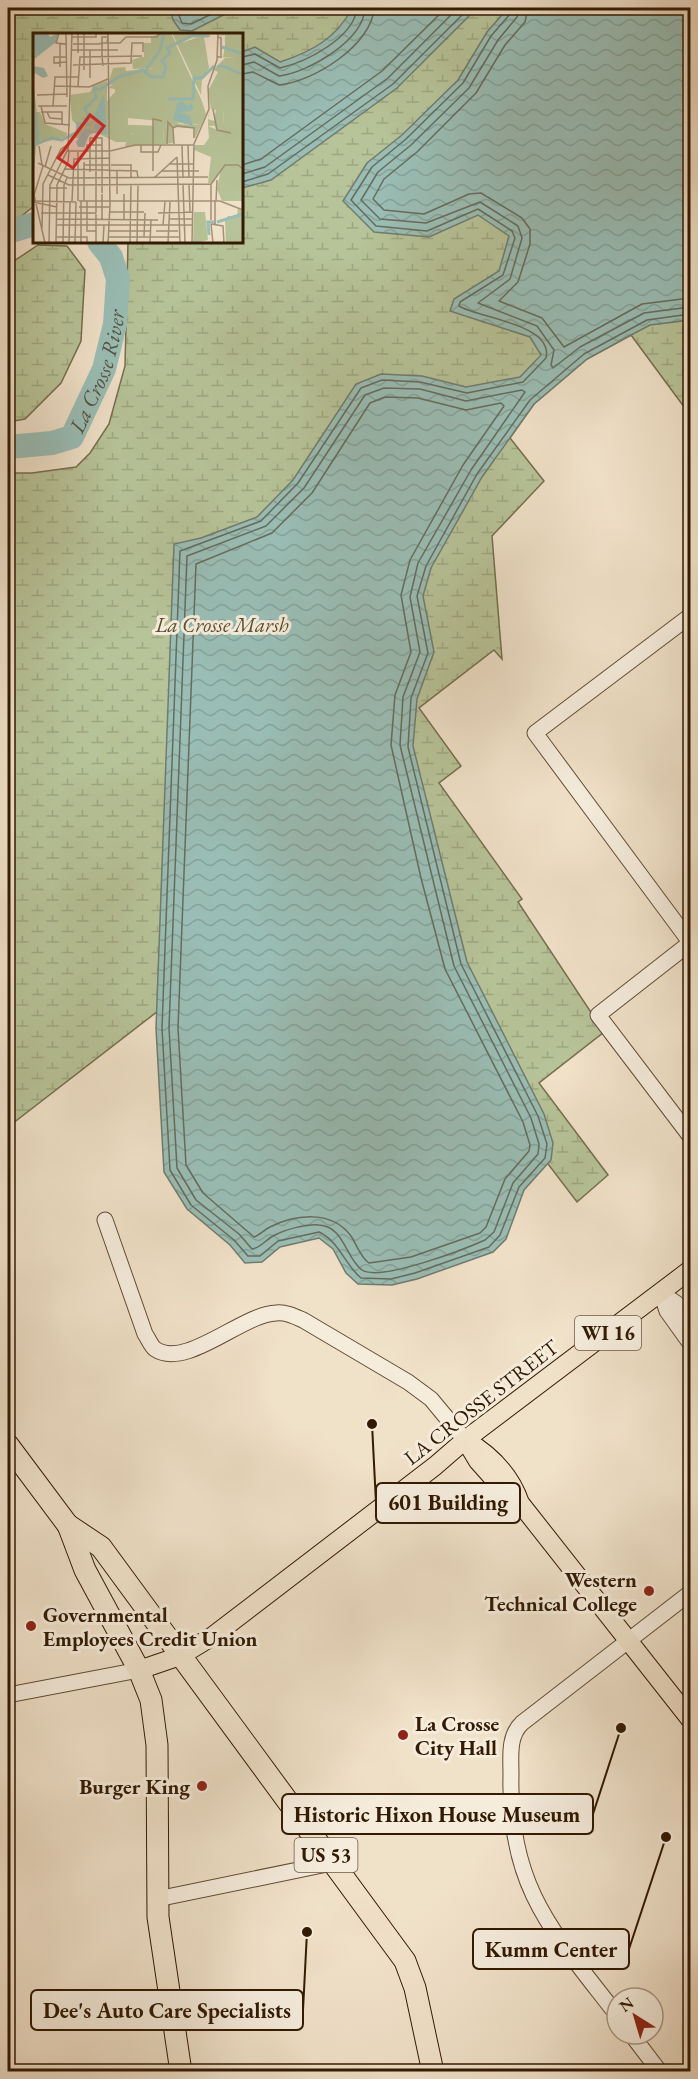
<svg xmlns="http://www.w3.org/2000/svg" width="698" height="2079" font-family="'EB Garamond',serif">
  <defs>
    <pattern id="wetland-marsh" width="20" height="14" patternUnits="userSpaceOnUse" patternTransform="scale(1.5)"><rect width="20" height="14" fill="#b7c398"/><path d="M1 5h8M5 5V1M11 12h8M15 12V8" fill="none" stroke="#9ea781"/></pattern>
    <pattern id="water-waves" width="16" height="10" patternUnits="userSpaceOnUse" patternTransform="scale(1.5)"><rect width="16" height="10" fill="#9abeb6"/><path d="M0 5q4-4 8 0t8 0" fill="none" stroke="#85a39b"/></pattern>
  </defs>
  <rect width="100%" height="100%" fill="#f0e1c9"/>
  <filter id="stains"><feTurbulence type="fractalNoise" baseFrequency=".00333" numOctaves="4"/><feColorMatrix values="0 0 0 0 .2 0 0 0 0 .09 0 0 0 0 .02 0 0 0 .5 -.17"/></filter>
  <radialGradient id="worn" r=".72"><stop offset=".6" stop-color="#630" stop-opacity="0"/><stop offset="1" stop-color="#630" stop-opacity=".3"/></radialGradient>
  <g fill="url(#wetland-marsh)" stroke="#756e4d" stroke-width="1.5">
    <path d="M8,8H690V415L631,335L587,359L534,404L510,438L544,481L492,536L502,659L494,650L419,708L461,766L439,783L522,899L518,902L604,1032L539,1083L608,1175L577,1202L330,878L8,1127V473H32L76,467L90,453L109,424L125,366L128,242H242V34H34V206L8,227Z"/>
    <path d="M38,245L67,246L85,270L81,341L61,383L25,419L8,422V265Z"/>
  </g>
  <g fill="url(#water-waves)" stroke="#717c6e" stroke-width="1.5">
    <path d="M170,8H237L192,31L180,30L173,20Z"/>
    <path d="M352,8H477L397,88L271,180L242,188V52L255,47L280,62C311,52 337,38 352,8Z"/>
    <path d="M508,8H690V320L650,325L631,335L587,359L534,404L482,477L431,568L423,596L434,652L417,699L413,746L467,962L544,1114L553,1143L551,1160L524,1190L506,1239L493,1252L417,1279L392,1285L358,1284L346,1273L333,1249L319,1238L280,1247L262,1262L245,1263L230,1245L187,1209L164,1172L156,1028L174,544L201,538L257,517L293,480L356,384L381,374L422,376L466,387L520,377L541,355L530,337L450,311L454,299L499,271L509,236L478,215L429,237L374,232L343,201L367,163L402,135L458,80L487,32Z"/>
  </g>
  <g fill="none" stroke-linecap="round" stroke-linejoin="round">
    <g stroke="#666c5c" stroke-width="1.5">
      <path d="M176,8L182,23L191,24L224,8"/>
      <path d="M512,8L511,13L491,36L463,83L406,139L372,167L351,200L376,226L427,231L478,209L512,231L515,238L503,275L460,302L459,306C478,318 554,324 546,358L523,382L467,393L420,382L382,380L361,388L298,483L261,521L180,551L162,1028L170,1170L191,1205L234,1240L248,1256H260L278,1241L319,1232C340,1242 344,1264 361,1278L391,1279L415,1273L489,1247L500,1235L519,1187L545,1158L547,1144L538,1116L461,964L408,747L411,698L428,653L417,596L426,566L477,474L530,400L584,354L647,320L690,314"/>
      <path d="M519,8L517,17L498,40L469,88L411,145L378,172L361,200L380,219L426,223L480,202L518,226L522,238L510,279L478,303L537,326L554,350L551,365L553,368L580,347L644,313L690,307"/>
      <path d="M528,8L525,22L505,45L476,93L417,152L384,179L373,199L384,210L424,214L469,194L481,193L522,218L530,229V244L518,282L499,301L542,318L564,347L642,304L690,298"/>
      <path d="M242,57L255,54L280,68C306,62 354,38 357,8"/>
      <path d="M242,65L254,62L279,76C309,72 363,41 365,8"/>
      <path d="M242,74L253,72L279,85C313,82 372,45 374,8"/>
      <path d="M242,165L261,159L382,71L446,8"/>
      <path d="M242,174L265,167L388,78L458,8"/>
      <path d="M242,182L268,174L393,84L469,8"/>
      <path d="M384,388L420,389L466,401L522,390L525,392L471,470L418,563L410,597L420,652L403,697L400,745L454,966L531,1118L539,1144L538,1154L513,1183L494,1232L485,1240C465,1249 380,1282 362,1270C346,1259 344,1226 319,1225C307,1224 286,1229 275,1235C266,1239 261,1248 252,1249L239,1234L196,1200L177,1168L169,1028L187,556L266,526L304,488L365,395Z"/>
      <path d="M385,397L418,398L466,410L501,403L504,406L463,465L410,560L401,595L411,652L395,695L391,745L421,878L445,969L523,1122L530,1145L529,1151L505,1179L486,1227L480,1233L411,1257L369,1263C360,1257 357,1245 351,1236C332,1210 296,1214 270,1227C264,1230 260,1235 254,1237L203,1193L186,1165L178,1028L196,564L272,533L312,493L370,403Z"/>
    </g>
    <g stroke="#9abeb6" stroke-width="24">
      <path d="M8,232L34,224"/>
      <path id="s1" d="M8,447L52,443L72,437L104,369L115,324L118,279L111,257L99,242"/>
    </g>
    <defs>
      <g id="minor">
        <path d="M690,616L535,733L690,942"/>
        <path d="M690,943L598,1015L690,1136"/>
        <path d="M105,1220L145,1334C148,1338 151,1346 155,1349C186,1370 242,1314 276,1313C286,1312 294,1316 303,1320L408,1382L431,1399L465,1440"/>
        <path d="M661,1293L667,1311L690,1343"/>
        <path d="M661,1293L676,1303L690,1322"/>
        <path d="M8,1695L139,1670"/>
        <path d="M157,1899L332,1863"/>
        <path d="M617,2015C553,1932 508,1887 511,1775C511,1757 508,1736 522,1723L690,1593"/>
        <path d="M631,2034L660,2072"/>
      </g>
      <g id="major">
        <path d="M465,1440C491,1455 510,1474 520,1503L690,1719"/>
        <path d="M466,1441L478,1461L510,1497"/>
        <path d="M139,1670L180,1656L213,1636L435,1466L465,1440L690,1270"/>
      </g>
      <g id="highway">
        <path d="M8,1445L76,1536"/>
        <path d="M68,1525L101,1547L405,1961L415,1988L433,2072"/>
        <path d="M68,1525L85,1570L139,1670L151,1700L157,1745L158,1917L181,2072"/>
      </g>
    </defs>
    <use href="#minor" stroke="#624c34" stroke-width="17"/>
    <use href="#major" stroke="#331a02" stroke-width="20"/>
    <use href="#highway" stroke="#331a02" stroke-width="23"/>
    <use href="#minor" stroke="#f5ecdc" stroke-width="15"/>
    <use href="#major" stroke="#f0e1c9" stroke-width="18"/>
    <use href="#highway" stroke="#f0e1c9" stroke-width="21"/>
  </g>
  <g fill="#8f2418" stroke="#f5ecdc" stroke-width="2">
    <circle cx="649" cy="1591" r="6"/>
    <circle cx="31" cy="1626" r="6"/>
    <circle cx="403" cy="1735" r="6"/>
    <circle cx="202" cy="1786" r="6"/>
  </g>
  <g text-anchor="middle" dominant-baseline="central" stroke-width="6" stroke-linejoin="round" paint-order="stroke">
    <g fill="#f5ecdc" stroke="#6d5943" stroke-width="1.5">
      <rect x="575" y="1316" width="66" height="34" rx="4.5"/>
      <rect x="294.5" y="1838" width="63" height="34" rx="4.5"/>
    </g>
    <g font-size="20" font-weight="bold" fill="#331a02">
      <text x="608" y="1333">WI 16</text>
      <text x="326" y="1855">US 53</text>
    </g>
    <g font-size="21" font-style="italic" fill="#5b4d2f" stroke="#f5ecdc">
      <text x="222" y="624">La Crosse Marsh</text>
    </g>
    <g font-size="21" fill="#331a02" stroke="#f5ecdc">
      <text transform="translate(481 1402) rotate(-38)">LA CROSSE STREET</text>
    </g>
    <g font-size="21" font-weight="bold" fill="#331a02" stroke="#f5ecdc" text-anchor="end">
      <text x="637" y="1579">Western<tspan x="637" dy="24">Technical College</tspan></text>
      <text x="43" y="1614" text-anchor="start">Governmental<tspan x="43" dy="24">Employees Credit Union</tspan></text>
      <text x="415" y="1723" text-anchor="start">La Crosse<tspan x="415" dy="24">City Hall</tspan></text>
      <text x="190" y="1786">Burger King</text>
    </g>
    <g font-size="22" font-style="italic" fill="#575341" stroke="#f5ecdc">
      <text stroke="none"><textPath href="#s1" startOffset="136">La Crosse River</textPath></text>
    </g>
  </g>
  <g transform="translate(33 33)">
    <rect width="210" height="210" fill="#f0e1c9"/>
    <path d="M175,93L195,101L210,113V122L196,127L180,150H175L178,124L161,117L162,112H171L176,105Z" fill="#b7c398"/>
    <path d="M191,0H210V7H202V25L185,24H190L192,14V2L186,3ZM175,56H181V70L190,76L191,92L175,93V84L177,77L175,86L181,88L183,77L178,76ZM205,175L210,179V210H193L192,188L195,183H204Z" fill="#b7c398"/>
    <path d="M128,0H138L143,10L138,13L143,12L169,68L173,81L168,92L95,85V92H102V100H98L93,109H83L62,99L55,103L51,116L50,105H36L47,95L39,87L37,62L57,59L61,52L74,48V68L82,59V56L75,55L80,51L75,52L80,35L92,34L93,38L122,35V24H111V10H118V4ZM139,0H177V4H171L176,35L169,45L168,62L144,11L170,3L160,2L144,10ZM3,79H7L12,91L34,100L33,104L7,110Z" fill="#b7c398"/>
    <path d="M102,92L130,93L131,111L92,114L95,101L102,100ZM161,179H172L175,207L164,210H160Z" fill="#b7c398"/>
    <path d="M202,7H210V113L183,95L181,92H191L190,76L181,71V56H176L185,39L181,37L183,34L192,25H202ZM108,24H122V35L100,36L99,27ZM121,85L139,86L146,91L168,92L162,105L161,95L140,94V110L131,111L130,94H120ZM210,122V168H189L184,156L190,125ZM204,183L202,210H195L194,189Z" fill="#b7c398"/>
    <path d="M0,0H14L17,4L25,0L23,9L0,27ZM0,33L11,35L15,43L10,45L2,40L0,46L7,109L3,113L0,152ZM71,60L74,101L57,100L51,114H45L43,109L52,96L63,98L61,92L66,90L59,89L65,87L60,85ZM149,67L154,73L157,70L161,73L159,78L147,79L157,83L160,93L140,87L144,71Z" fill="#9abeb6"/>
    <path fill="none" stroke="#9abeb6" stroke-width="3" d="M189,14L210,21M184,34L190,33L210,42M112,38L127,17L131,0M135,66H160L161,45H169L181,33M0,113L17,105L29,107L44,99L45,91H55L51,86L56,82L51,76L63,65L61,55L67,57L85,44L110,37L118,44H130L133,34L129,28L137,20L134,15L159,3H172L169,0M184,189L210,181M176,202L175,189H181"/>
    <path fill="none" stroke="#a49179" stroke-width="1.5" d="M26,0L23,10L33,11M33,0L34,64M45,0V20M51,0V37M75,0L77,174M39,4H63V0M76,10H87L93,4H124L127,0M40,11H66L69,10H74L75,4H69V23L70,33M39,17H85M57,17V45M184,24H188V5L185,4M33,29L21,30V24H34M40,32L98,30L99,10H110V19M27,34V11M22,53L56,54L75,46M45,53L47,24L109,23M4,62L34,61M5,73H34M8,73L12,90L37,92M20,73L22,44H45M180,76L184,97L198,100M8,79H29V92M14,79L17,85L29,86M63,105V180M134,111L135,89L140,95M141,111L140,95L144,93L161,95V105M108,112V119H125L128,112M149,112L150,145M155,112L156,144M6,113L9,132M34,118H77L102,112H160M35,119L39,0M45,119V168M54,119V112H69M120,119V86L129,88M120,119V138M144,124L147,210M51,129V168M5,130L36,145L175,144M137,131H161M51,132H76M78,132H98V145M10,133L1,162L12,210M12,134L18,113M31,136L104,138L105,145M84,138V161M128,138H166M57,139V105H69V160M15,142L36,152L178,151M121,145L144,124M150,151L152,210M156,151L157,179M178,151L192,132H205L210,136M16,155H34M0,168L43,169M39,168L41,126L77,125M46,168H187L210,177M54,168V198H63M183,168L184,147M0,169L24,174M46,174H77M77,179H111M8,180H63M125,180L159,179M63,181V210M24,186L125,187M69,186V161M91,186V161M137,186H159M178,187V151M178,191L190,193L191,210M178,191L180,210M182,191V168M23,192H160M130,192L132,169M9,195L10,151L28,116L34,112M76,198H118M123,198H145M24,204H54V210M76,204H111M111,204H146M111,204L112,180M16,210L17,152L35,116M23,210L24,152L35,129L36,119M30,210L31,152L34,145M36,210L37,168M42,210L43,169M48,210V168M70,210L71,192M75,210L77,172M97,210L98,152M104,210L105,152M117,210L118,187M135,210L137,169M159,210L161,111L176,76L175,53L184,27L185,0"/>
    <path fill="#d62828" fill-opacity="0.15" stroke="#d62828" stroke-width="3" d="M57,82L71,93L40,135L25,125Z"/>
    <rect width="210" height="210" fill="none" stroke="#331a02" stroke-width="3"/>
  </g>
  <path fill="none" stroke="#331a02" stroke-width="2" d="M372 1424L376 1503M621 1728L593 1814M666 1837L629 1949M307 1932L303 2010"/>
  <g fill="#331a02" stroke="#f5ecdc" stroke-width="2">
    <circle cx="372" cy="1424" r="6"/>
    <circle cx="621" cy="1728" r="6"/>
    <circle cx="666" cy="1837" r="6"/>
    <circle cx="307" cy="1932" r="6"/>
  </g>
  <g fill="#f5ecdc" stroke="#331a02" stroke-width="2">
    <rect x="376" y="1483" width="144" height="40" rx="6"/>
    <rect x="282" y="1794" width="311" height="40" rx="6"/>
    <rect x="473" y="1929" width="156" height="40" rx="6"/>
    <rect x="31" y="1990" width="272" height="40" rx="6"/>
  </g>
  <g font-size="22" text-anchor="middle" font-weight="bold" fill="#331a02">
    <text x="448" y="1510">601 Building</text>
    <text x="437" y="1822">Historic Hixon House Museum</text>
    <text x="551" y="1957">Kumm Center</text>
    <text x="167" y="2018">Dee's Auto Care Specialists</text>
  </g>
  <rect width="698" height="2079" fill="none" stroke="#f0e1c9" stroke-width="30"/>
  <rect x="9" y="9" width="680" height="2061" fill="none" stroke="#331a02" stroke-width="3"/>
  <rect x="15" y="15" width="668" height="2049" fill="none" stroke="#331a02" stroke-width="1.5"/>
  <g transform="translate(635 2016) rotate(323)"><circle r="28" fill="#f5ecdc" stroke="#a79885" stroke-width="1.5"/>
  <path d="M0-4.5L10 22L0 15L-10 22Z" fill="#8f2418"/>
  <text y="-9" font-size="16" font-weight="bold" text-anchor="middle" fill="#331a02">N</text>
  </g>
  <rect width="100%" height="100%" filter="url(#stains)"/>
  <rect width="100%" height="100%" fill="url(#worn)"/>
</svg>
